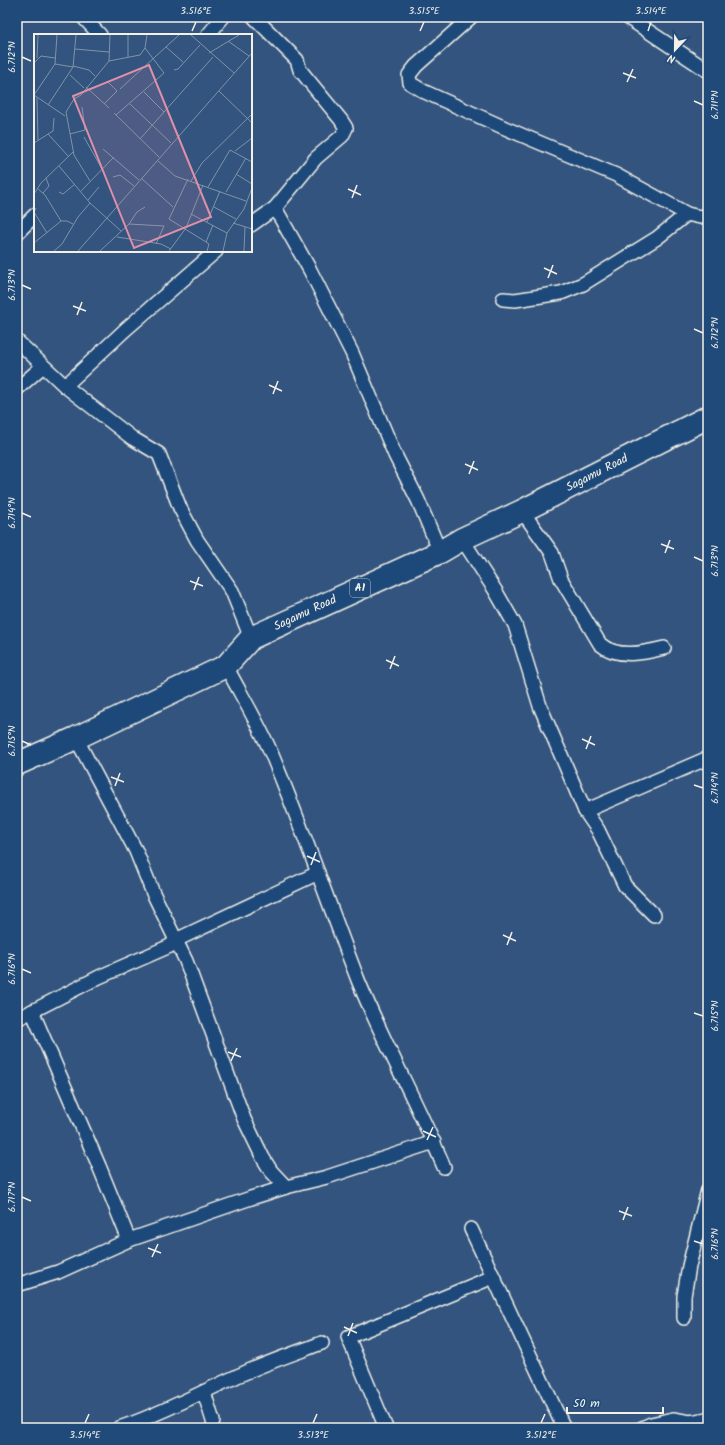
<svg xmlns="http://www.w3.org/2000/svg" width="725" height="1445" font-family="Kalam,sans-serif">
  <rect width="100%" height="100%" fill="#33547e"/>
  <filter id="ink" filterUnits="userSpaceOnUse"><feTurbulence type="fractalNoise" baseFrequency=".025" numOctaves="2"/><feDisplacementMap in="SourceGraphic" scale="8" xChannelSelector="R" yChannelSelector="G"/><feConvolveMatrix kernelMatrix="1 2 1 2 8 2 1 2 1" color-interpolation-filters="sRGB"/></filter>
  <g filter="url(#ink)">
    <g fill="none" stroke-linecap="round" stroke-linejoin="round">
      <defs>
        <g id="minor">
          <path d="M83,17L100,35"/>
          <path d="M471,17L416,66L409,75L410,83L425,92L505,128L616,175L687,214L700,217L708,215"/>
          <path d="M627,17L708,71"/>
          <path d="M208,35L223,17"/>
          <path d="M275,208L310,270L352,353L395,455L418,500L440,552"/>
          <path d="M251,225L275,208L316,158L342,136L346,128L341,120L300,70L297,60L254,17"/>
          <path d="M17,233L35,215"/>
          <path d="M503,299L515,300L561,293L583,284L657,238L687,214"/>
          <path d="M17,341L65,386L132,438L159,454L180,508L197,540L232,591L251,638"/>
          <path d="M65,386L126,329L216,251"/>
          <path d="M17,389L43,366"/>
          <path d="M522,511L552,553L561,579L600,644C617,659 644,653 664,648"/>
          <path d="M462,539L495,590L515,625L540,706L585,811L598,830L625,886L654,915"/>
          <path d="M226,666C241,695 259,724 272,755C303,829 329,905 358,980C384,1044 418,1104 444,1167"/>
          <path d="M76,738L136,851L153,893L186,961L244,1119L263,1158L271,1171L286,1187"/>
          <path d="M585,811L708,758"/>
          <path d="M32,1011L99,1166L129,1240"/>
          <path d="M17,1019L99,977L170,946L176,940L318,873"/>
          <path d="M471,1229L564,1428"/>
          <path d="M17,1285L58,1272L129,1240L251,1198L286,1187L327,1177L434,1142"/>
          <path d="M684,1318V1296L689,1266L708,1190"/>
          <path d="M204,1392L213,1421"/>
          <path d="M119,1428C162,1414 201,1392 242,1374C268,1362 295,1353 322,1343"/>
          <path d="M386,1428L348,1337L493,1277"/>
          <path d="M642,1428L651,1424L673,1419L690,1422L708,1419"/>
        </g>
        <path id="trunk" d="M17,764L76,738L226,666L251,638L440,552L462,539L522,511L708,417"/>
      </defs>
      <use href="#minor" stroke="#f4f1e8" stroke-width="16"/>
      <use href="#trunk" stroke="#f4f1e8" stroke-width="25"/>
      <use href="#minor" stroke="#1f4a7a" stroke-width="13"/>
      <use href="#trunk" stroke="#1f4a7a" stroke-width="22"/>
    </g>
  </g>
  <path fill="none" stroke="#f4f1e8" stroke-width="1.5" d="M192,31L196,22M420,31L424,22M648,31L651,22M22,57L31,61M623,73L636,78M627,82L633,69M694,101L703,105M348,189L361,195M352,198L357,185M544,268L557,274M548,278L553,265M22,285L31,289M73,306L86,311M77,315L82,302M694,329L703,333M269,385L282,391M273,394L278,381M465,464L478,470M469,474L474,461M22,513L31,517M661,544L674,549M665,553L670,540M694,557L703,561M190,581L203,586M194,590L199,577M386,660L399,666M390,669L395,656M582,739L595,745M22,741L31,745M586,749L591,736M111,777L124,782M694,785L703,788M115,786L120,773M307,856L320,862M311,865L316,852M503,935L516,941M507,945L512,932M22,969L31,973M694,1013L703,1016M228,1052L241,1057M231,1061L237,1048M423,1131L436,1137M427,1140L433,1127M22,1197L31,1201M619,1211L632,1216M623,1220L628,1207M694,1241L703,1244M148,1248L161,1253M152,1257L158,1244M344,1327L357,1333M348,1336L353,1323M85,1423L89,1414M313,1423L317,1414M541,1423L545,1414"/>
  <g text-anchor="middle" dominant-baseline="central" stroke-width="3" stroke-linejoin="round" paint-order="stroke">
    <rect fill="#1f4a7a" stroke="#b4bfc7" stroke-width="1" x="350" y="579" width="20" height="18" rx="3"/>
    <g font-size="11" font-weight="bold" fill="#f4f1e8">
      <text x="360" y="588">A1</text>
    </g>
    <g font-size="12" fill="#f4f1e8" stroke="#1f4a7a">
      <text transform="translate(597 473) rotate(-27)">Sagamu Road</text>
      <text transform="translate(305 613) rotate(-25)">Sagamu Road</text>
    </g>
  </g>
  <g transform="translate(34 34)">
    <rect width="218" height="218" fill="#33547e"/>
    <path fill="none" stroke="#8093a8" stroke-width="1" d="M23,1L21,30L0,61L31,82M157,1L200,39M194,7L215,22M132,13L149,28M41,15L75,18M175,19L205,1M94,23V1M3,24L4,1M75,27L76,1M0,29L7,22L21,24M39,32L55,36L61,42M39,33L42,1M140,36L144,35L166,11M36,41L50,54M52,53L75,74M86,55L145,1M185,57L218,89M110,58L130,78M3,64L4,106M70,70L83,57L74,48M96,70L137,109M14,71L39,33L21,30M80,79L125,123M82,81L130,39L111,14M14,100L35,123M36,100L51,96L48,73M50,103L68,135M106,105L179,23M0,109L19,97L20,84M69,115L105,146M201,117L218,104M124,127L141,142L212,167M25,132L56,169L87,197M202,140L218,150M79,143L86,141L100,152M107,144L139,173M154,145L135,185L172,208L175,210L173,217M56,147L40,121L32,78L40,65L47,61L75,27L106,21L111,14L113,1M157,147L168,129L218,80M174,153L196,116L218,128M3,154L11,161L27,187M47,157L80,123M25,158L29,160L41,150M192,158L212,124M9,159L15,152L12,144M0,160L7,149L39,118M54,166L65,153M180,173L202,185M2,174L0,178L13,199M157,180L193,199M173,188L186,157M199,189L218,195M95,190L103,178L111,173M83,203L127,210L137,215M172,208L179,191M0,209L27,187H33L39,190M20,217L28,210L44,183L56,169M44,217L218,19M66,217L95,190L130,192L122,210M135,217L152,194L169,151M189,217L193,199L210,175L218,154M210,217L211,193"/>
    <path fill="#de8fa9" fill-opacity="0.15" stroke="#de8fa9" stroke-width="2" d="M115,31L177,183L100,214L39,62Z"/>
    <rect width="218" height="218" fill="none" stroke="#f4f1e8" stroke-width="2"/>
  </g>
  <rect width="725" height="1445" fill="none" stroke="#1f4a7a" stroke-width="44"/>
  <g transform="translate(675 50) rotate(202)" stroke="#1f4a7a" stroke-width="3" paint-order="stroke">
  <path d="M0-3L7 15L0 10L-7 15Z" fill="#f4f1e8"/>
  <text y="-6" font-size="11" font-weight="bold" text-anchor="middle" fill="#f4f1e8">N</text>
  </g>
  <path d="M567 1407v6h96v-6" fill="none" stroke="#f4f1e8" stroke-width="2"/>
  <text x="573" y="1407" font-size="12" fill="#f4f1e8" stroke="#1f4a7a" stroke-width="3" paint-order="stroke">50 m</text>
  <rect x="22" y="22" width="681" height="1401" fill="none" stroke="#f4f1e8" stroke-width="1.5"/>
  <g font-size="10" text-anchor="middle" fill="#f4f1e8">
    <text x="196" y="14">3.516°E</text>
    <text x="424" y="14">3.515°E</text>
    <text x="651" y="14">3.514°E</text>
    <text transform="translate(11 57) rotate(-90)" y="4">6.712°N</text>
    <text transform="translate(714 105) rotate(-90)" y="4">6.711°N</text>
    <text transform="translate(11 285) rotate(-90)" y="4">6.713°N</text>
    <text transform="translate(714 333) rotate(-90)" y="4">6.712°N</text>
    <text transform="translate(11 513) rotate(-90)" y="4">6.714°N</text>
    <text transform="translate(714 561) rotate(-90)" y="4">6.713°N</text>
    <text transform="translate(11 741) rotate(-90)" y="4">6.715°N</text>
    <text transform="translate(714 788) rotate(-90)" y="4">6.714°N</text>
    <text transform="translate(11 969) rotate(-90)" y="4">6.716°N</text>
    <text transform="translate(714 1016) rotate(-90)" y="4">6.715°N</text>
    <text transform="translate(11 1197) rotate(-90)" y="4">6.717°N</text>
    <text transform="translate(714 1244) rotate(-90)" y="4">6.716°N</text>
    <text x="85" y="1438">3.514°E</text>
    <text x="313" y="1438">3.513°E</text>
    <text x="541" y="1438">3.512°E</text>
  </g>
</svg>
